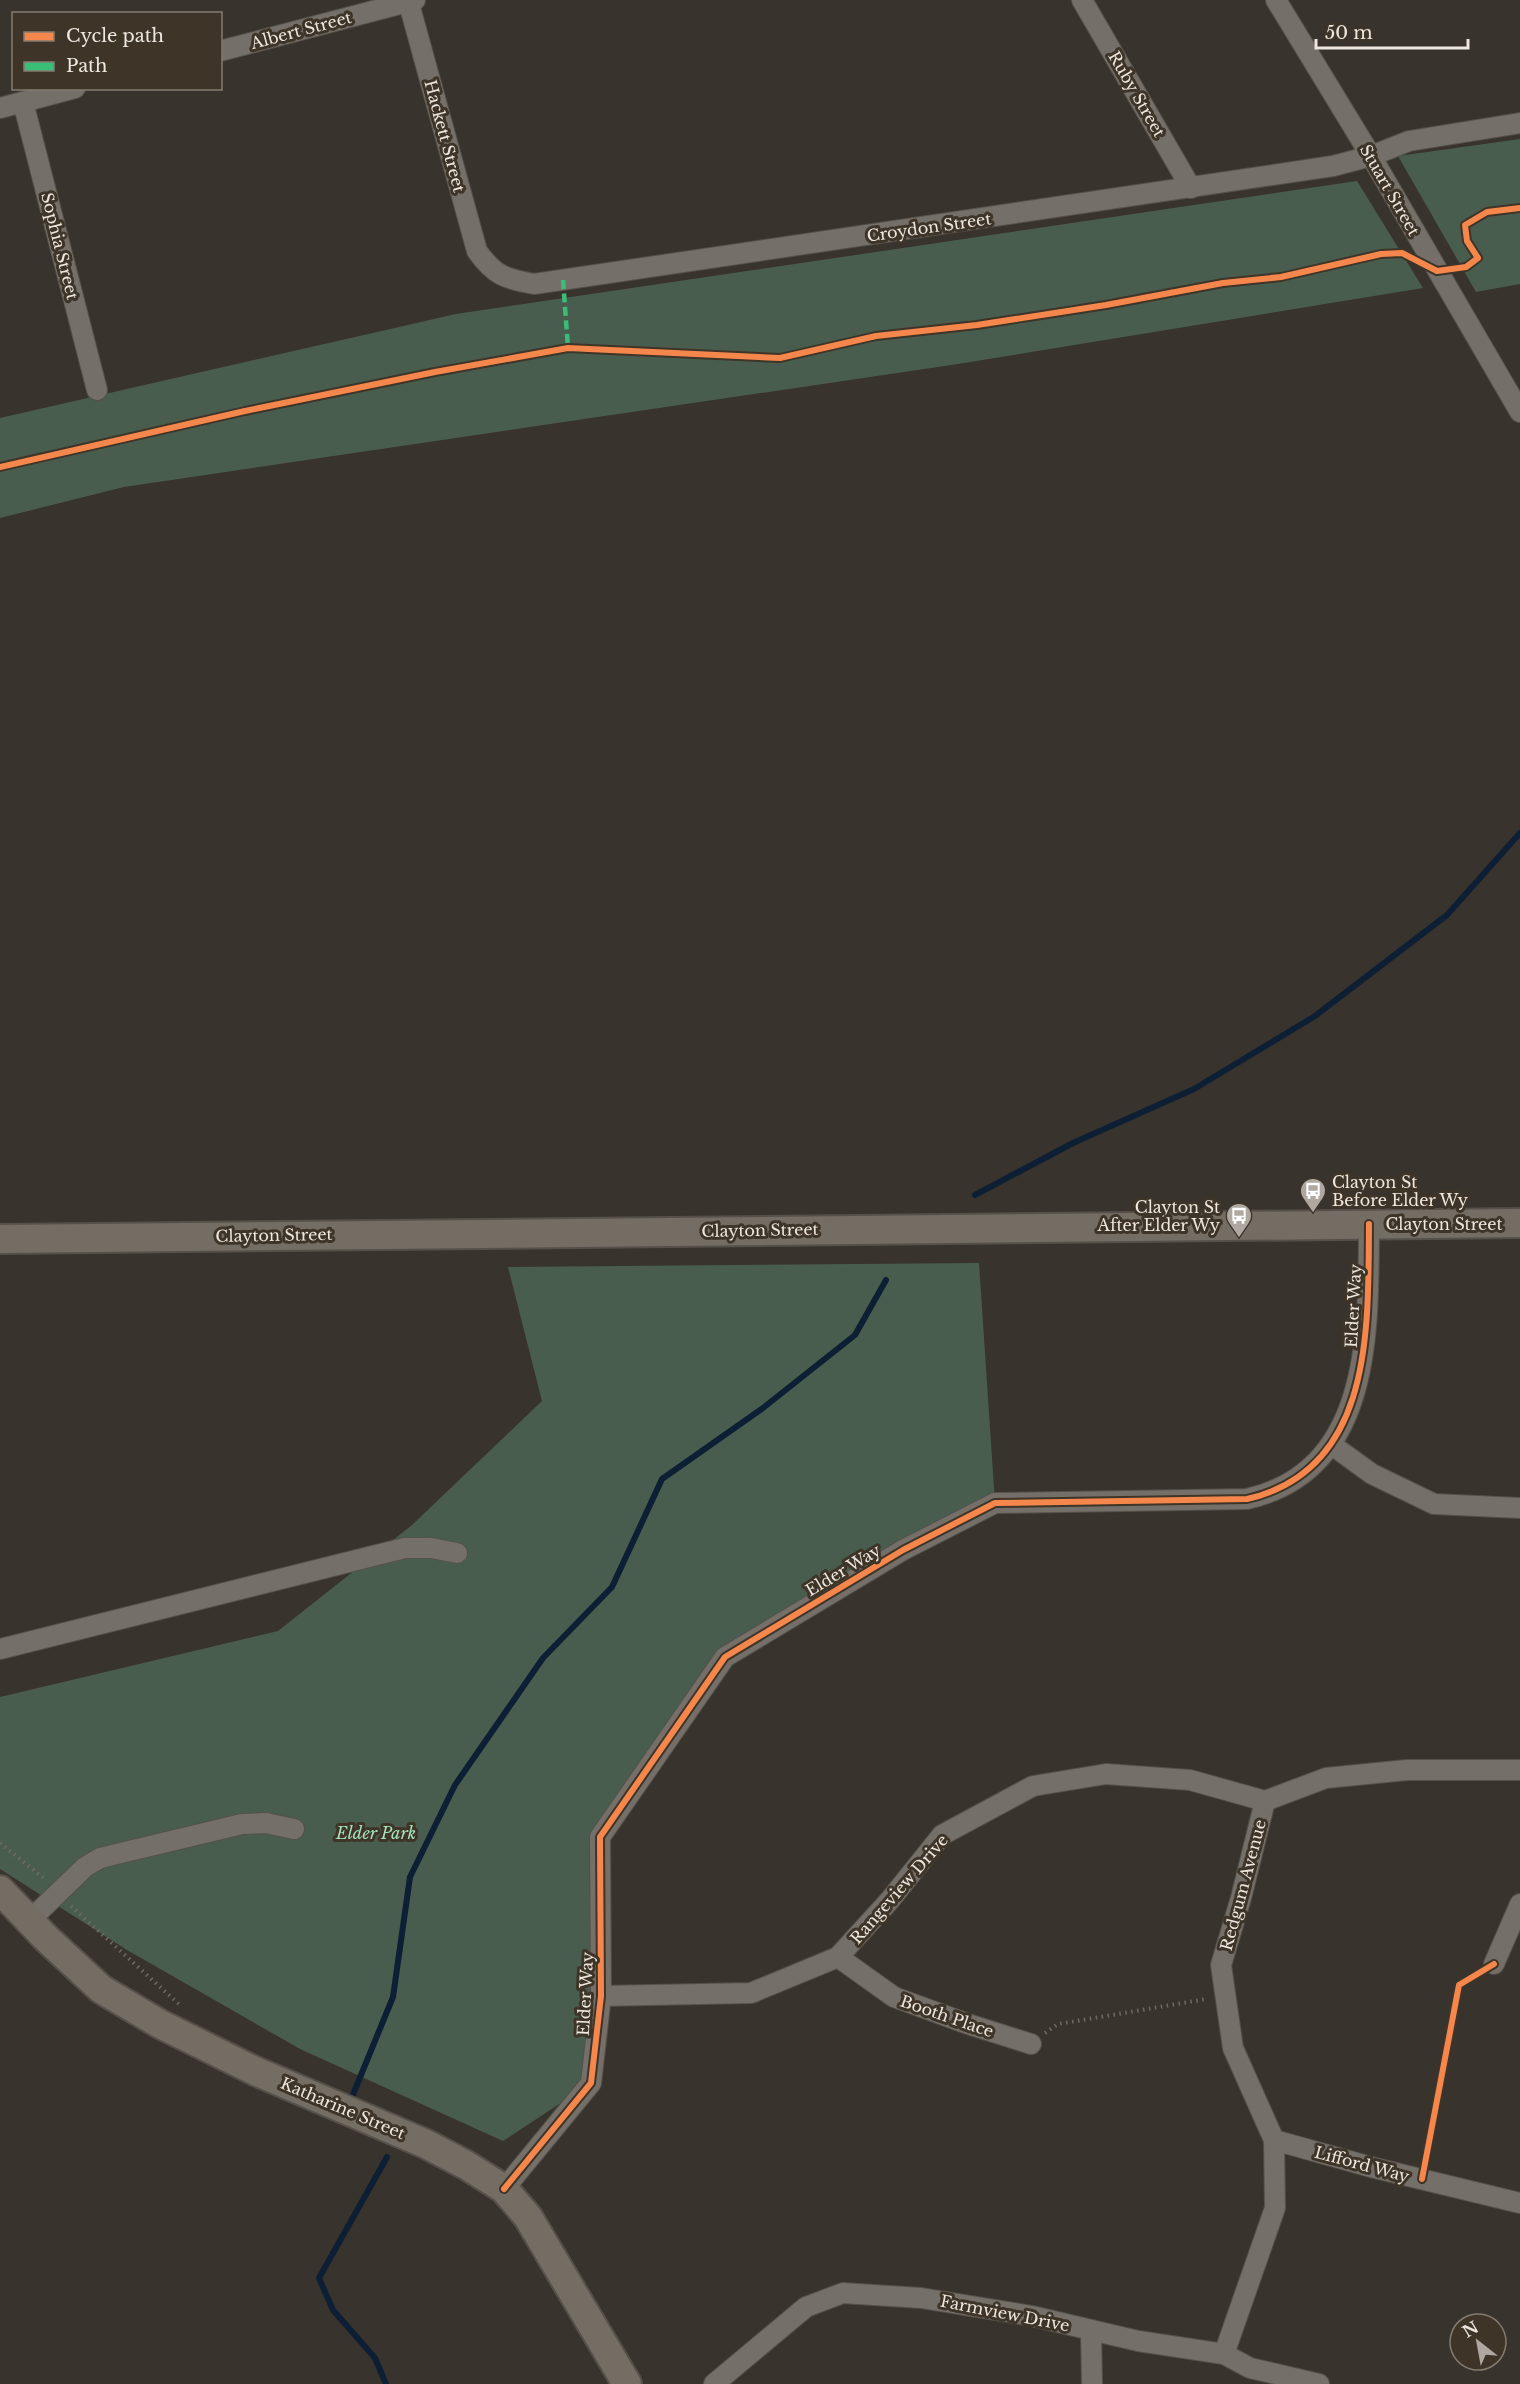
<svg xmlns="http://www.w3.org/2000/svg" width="1520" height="2384" font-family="'Libre Baskerville',serif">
  <rect width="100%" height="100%" fill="#39332d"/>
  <g fill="#495d4f">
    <path d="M1520,139V284L1476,292L1398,156Z"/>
    <path d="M1357,181L1423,288L958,364L124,487L0,518V418L456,314Z"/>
    <path d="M979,1263L995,1503L725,1657L600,1837L591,2083L503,2141L300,2049L127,1950L0,1869V1697L278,1631L412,1525L542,1401L508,1267Z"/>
  </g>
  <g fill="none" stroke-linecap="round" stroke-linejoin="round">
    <g stroke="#0c1f34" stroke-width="6">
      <path d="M975,1195L1073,1143L1194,1089L1315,1016L1447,915L1520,833"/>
      <path d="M352,2097L393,1997L410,1877L455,1785L543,1658L612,1587L662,1479L763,1408L855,1335L886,1280"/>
      <path d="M386,2384L375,2358L333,2310L319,2278L387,2157"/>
    </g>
    <defs>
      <g id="street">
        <path d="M408,0L477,251C494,275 505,279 534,284L1333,166L1371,156L1409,141L1520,123"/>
        <path d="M1082,0L1191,188"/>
        <path d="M1276,0L1371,156L1520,412"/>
        <path d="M220,51L415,0"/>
        <path d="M23,102L97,390"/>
        <path d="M0,108L75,88"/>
        <path d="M1332,1445L1372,1474L1434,1504L1520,1508"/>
        <path d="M0,1649L405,1548H431L457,1553"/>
        <path d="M29,1921L85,1867L100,1858L242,1824L266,1823L294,1829"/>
        <path d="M838,1957L894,1997L968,2024L1031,2044"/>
        <path d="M1494,1964L1520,1904"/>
        <path d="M601,1996L751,1993L838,1957L890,1900L942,1835L1033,1786L1106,1774L1190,1780L1265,1801"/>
        <path d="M1274,2140L1371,2167L1520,2203"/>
        <path d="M504,2189L591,2083L601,1996L600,1837L725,1657L903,1550L995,1503L1247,1499C1374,1470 1368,1328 1369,1224"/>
        <path d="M1091,2330L1092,2384"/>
        <path d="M1224,2354L1275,2208L1274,2140L1233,2048L1221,1965L1241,1898L1265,1801L1326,1778L1407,1770H1520"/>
        <path d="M714,2384L806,2307L843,2293L921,2298L1032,2316L1138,2341L1224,2354L1250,2368L1319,2384"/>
      </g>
      <g id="secondary">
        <path d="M0,1239L1520,1223"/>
        <path d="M0,1890L46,1938L101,1989L160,2024L255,2071L426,2144L466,2165L504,2189L528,2217L627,2384"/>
      </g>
    </defs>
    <use href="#street" stroke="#55504a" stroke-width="22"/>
    <use href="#secondary" stroke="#55504a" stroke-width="32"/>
    <g stroke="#6f6a65" stroke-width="4" stroke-dasharray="1.5 4.5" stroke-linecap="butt">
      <path d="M0,1843L46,1880"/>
      <path d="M71,1906L181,2006"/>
      <path d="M1045,2033L1058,2024L1207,1999"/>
    </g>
    <use href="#street" stroke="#746f69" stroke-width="20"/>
    <use href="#secondary" stroke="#736d64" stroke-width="28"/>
    <path stroke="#3abd76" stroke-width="4.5" stroke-dasharray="9 4.5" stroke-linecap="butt" d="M563,280L568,348"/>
    <defs>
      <g id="cycleway">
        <path d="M0,467L245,411L435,372L568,348L780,358L876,336L977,325L1106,305L1223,283L1281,277L1381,254L1402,253L1437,271L1466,267L1478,258L1467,241L1465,225L1487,212L1520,208"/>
        <path d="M1422,2179L1459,1985L1494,1964"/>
        <path d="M504,2189L591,2083L601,1996L600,1837L725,1657L903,1550L995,1503L1247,1499C1374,1470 1368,1328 1369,1224"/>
      </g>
    </defs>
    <use href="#cycleway" stroke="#3e3428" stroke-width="10"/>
    <use href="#cycleway" stroke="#f5874c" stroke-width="6"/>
  </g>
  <defs>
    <symbol id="bus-pin" viewBox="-11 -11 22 30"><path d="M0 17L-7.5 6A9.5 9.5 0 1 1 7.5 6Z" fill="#aea8a1" stroke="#3e3428"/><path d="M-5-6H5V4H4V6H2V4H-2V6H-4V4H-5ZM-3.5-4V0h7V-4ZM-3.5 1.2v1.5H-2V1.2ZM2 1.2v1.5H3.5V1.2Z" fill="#fff"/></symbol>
  </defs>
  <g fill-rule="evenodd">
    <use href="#bus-pin" x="1298" y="1176" width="30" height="40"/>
    <use href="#bus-pin" x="1224" y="1201" width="30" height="40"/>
  </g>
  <g text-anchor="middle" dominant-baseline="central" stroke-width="6" stroke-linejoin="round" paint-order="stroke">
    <g font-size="16" fill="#ede7df" stroke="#3e3428">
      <text transform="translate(301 30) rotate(-15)">Albert Street</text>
      <text transform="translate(1137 94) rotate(60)">Ruby Street</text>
      <text transform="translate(445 136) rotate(75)">Hackett Street</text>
      <text transform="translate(1390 190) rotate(60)">Stuart Street</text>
      <text transform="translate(929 227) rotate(-8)">Croydon Street</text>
      <text transform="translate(60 246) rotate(76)">Sophia Street</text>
      <text x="1444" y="1224">Clayton Street</text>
      <text transform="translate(760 1230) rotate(-1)">Clayton Street</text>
      <text transform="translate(274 1235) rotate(-1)">Clayton Street</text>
      <text transform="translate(1353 1306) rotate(-87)">Elder Way</text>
      <text transform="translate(843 1570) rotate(-31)">Elder Way</text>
      <text transform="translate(1243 1885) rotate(-75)">Redgum Avenue</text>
      <text transform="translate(899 1889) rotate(-49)">Rangeview Drive</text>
      <text transform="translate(585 1994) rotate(-87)">Elder Way</text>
      <text transform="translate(947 2016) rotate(19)">Booth Place</text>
      <text transform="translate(343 2108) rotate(23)">Katharine Street</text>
      <text transform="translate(1362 2164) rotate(15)">Lifford Way</text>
      <text transform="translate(1005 2313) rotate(11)">Farmview Drive</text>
    </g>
    <g font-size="16" fill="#ede7df" stroke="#3e3428" text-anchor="start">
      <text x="1332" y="1182">Clayton St<tspan x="1332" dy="18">Before Elder Wy</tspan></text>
      <text x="1220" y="1207" text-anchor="end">Clayton St<tspan x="1220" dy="18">After Elder Wy</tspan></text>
    </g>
    <g font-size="16" font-style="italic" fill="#a5e4bd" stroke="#3e3428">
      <text x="376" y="1833">Elder Park</text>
    </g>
  </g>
  <rect x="12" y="12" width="210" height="78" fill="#3e3428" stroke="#847c71" stroke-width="1.5"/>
  <rect x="24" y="32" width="30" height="9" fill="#f5874c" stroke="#847c71" stroke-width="1.5"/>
  <text x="66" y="42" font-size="18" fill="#ede7df">Cycle path</text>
  <rect x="24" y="62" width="30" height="9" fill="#3abd76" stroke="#847c71" stroke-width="1.5"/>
  <text x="66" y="72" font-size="18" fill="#ede7df">Path</text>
  <g transform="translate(1478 2342) rotate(329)"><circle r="28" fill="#3e3428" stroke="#847c71" stroke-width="1.5"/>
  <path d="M0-4.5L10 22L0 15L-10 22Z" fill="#aea8a1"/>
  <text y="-9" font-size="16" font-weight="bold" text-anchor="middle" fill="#ede7df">N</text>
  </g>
  <path d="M1316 39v9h152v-9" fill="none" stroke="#ede7df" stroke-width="3"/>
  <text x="1325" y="39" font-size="18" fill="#ede7df" stroke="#3e3428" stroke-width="4.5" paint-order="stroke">50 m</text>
</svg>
